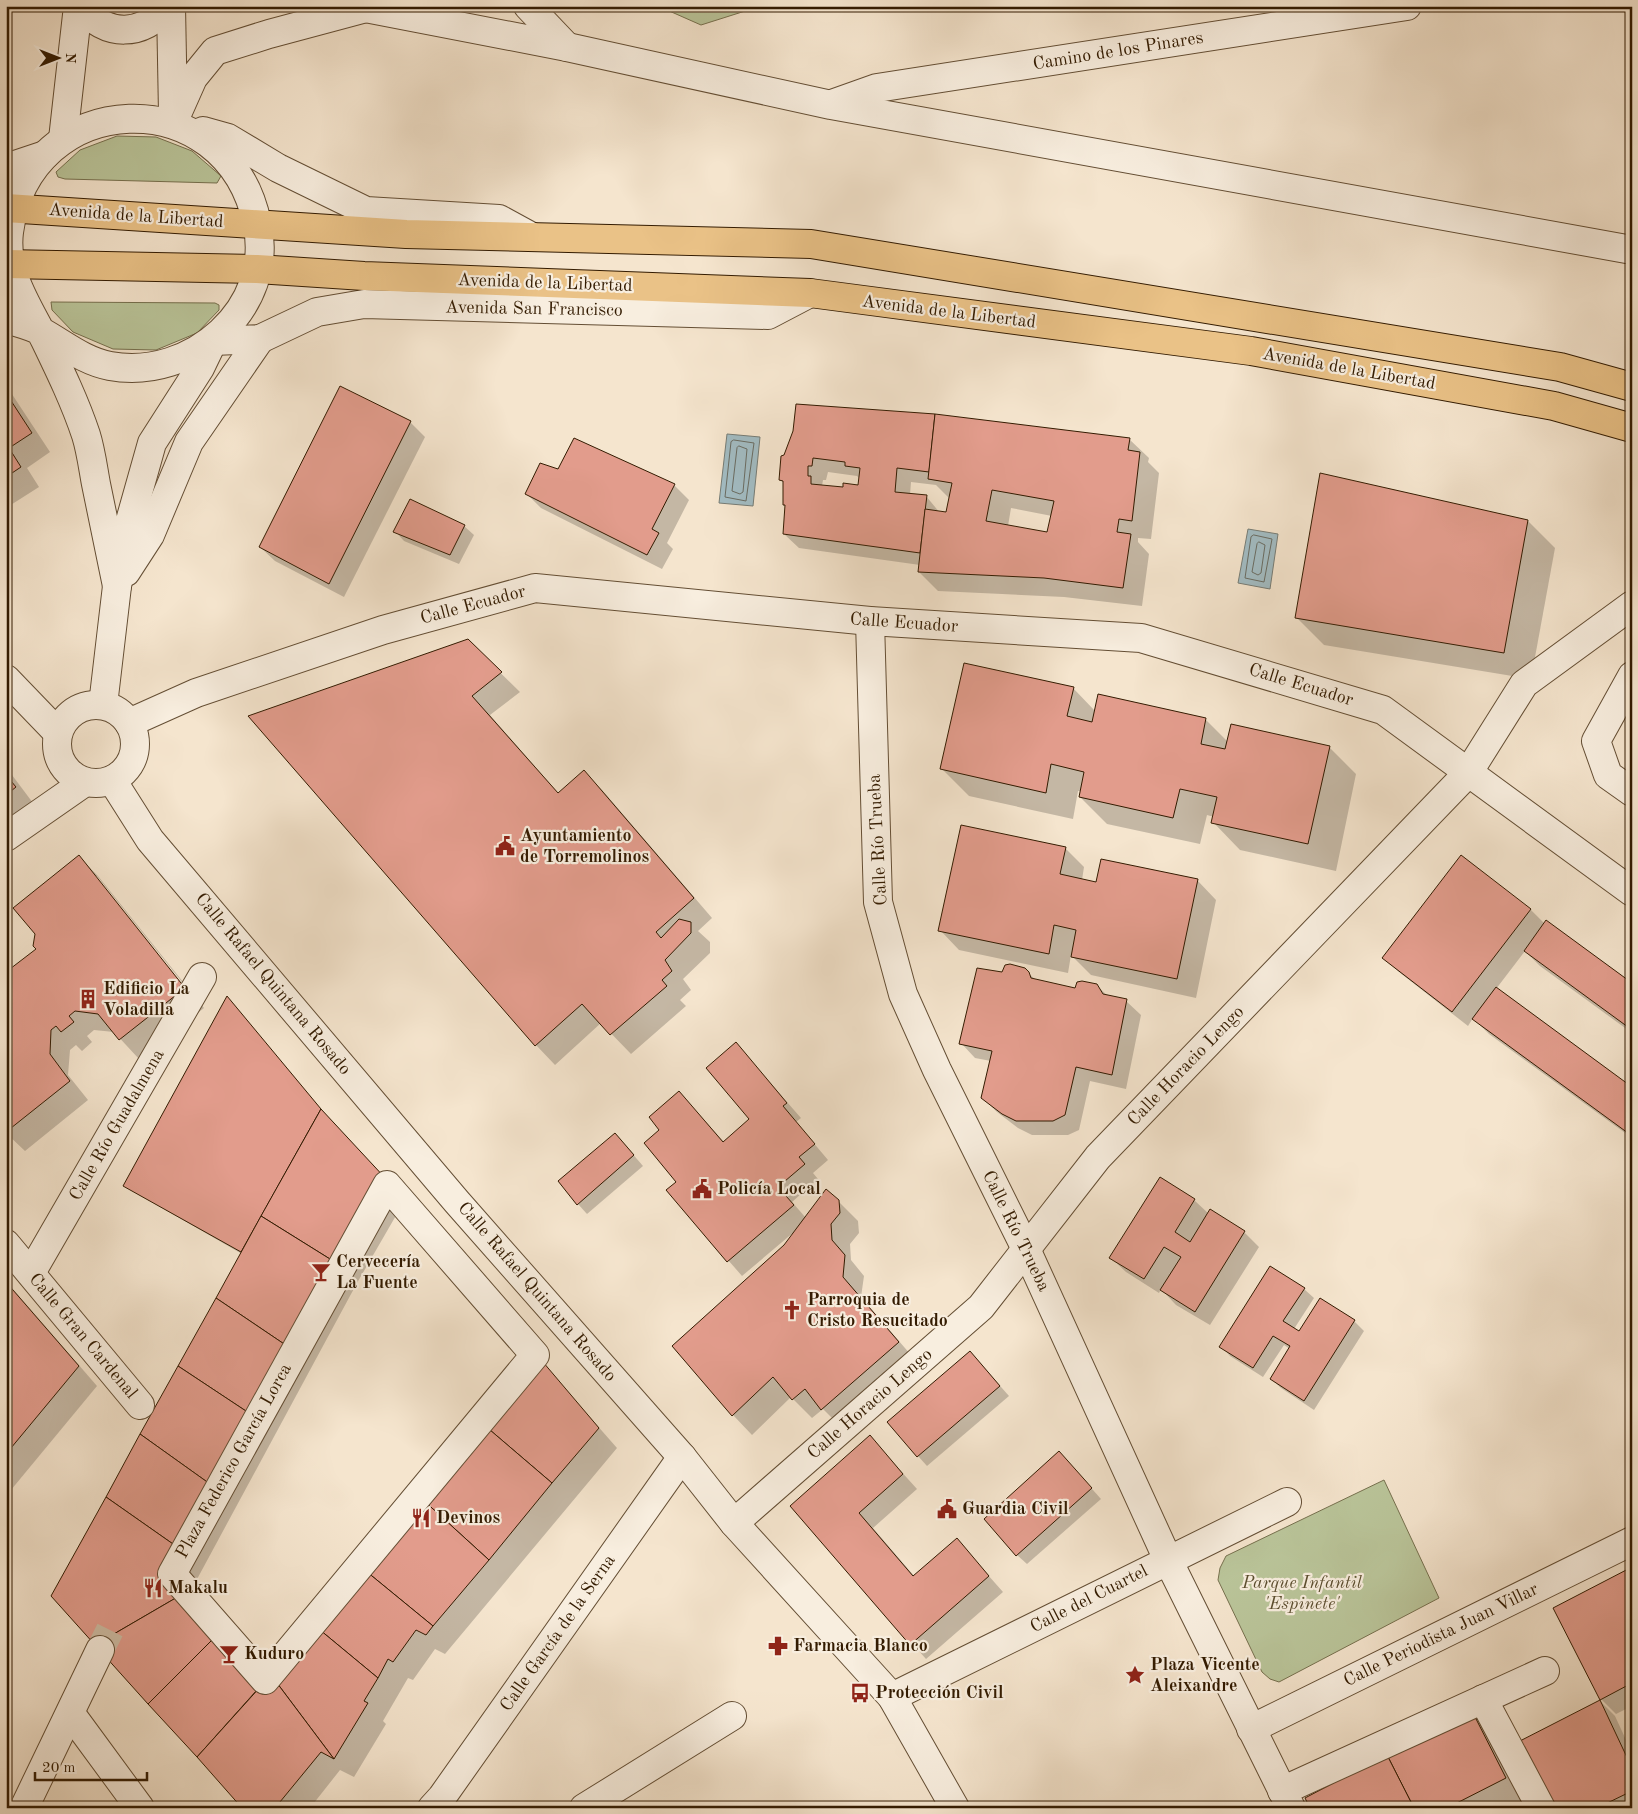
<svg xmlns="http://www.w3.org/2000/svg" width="1638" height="1814" font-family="'Old Standard TT',serif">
  <rect width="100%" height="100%" fill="#f5e5ce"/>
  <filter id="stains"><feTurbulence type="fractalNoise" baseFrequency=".004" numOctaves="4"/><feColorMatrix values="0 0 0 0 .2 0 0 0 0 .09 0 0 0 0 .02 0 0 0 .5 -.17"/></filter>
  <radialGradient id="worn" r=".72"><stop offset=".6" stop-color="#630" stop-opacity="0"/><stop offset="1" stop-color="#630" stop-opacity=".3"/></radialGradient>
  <g fill="#bac59a" stroke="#76704e">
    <path d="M658,6H761L701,25Z"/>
    <path d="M117,136L156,137L192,151L221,176L217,183L65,179L58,177L56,172L80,150Z"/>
    <path d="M51,302L215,303L219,305V310L197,333L156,350L113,349L73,332L52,310Z"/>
    <path d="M1384,1480L1439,1598L1279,1682L1270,1679L1262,1672L1218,1580L1220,1568L1226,1556Z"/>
  </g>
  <g fill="#a2bcc3" stroke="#767c75">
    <path d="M727,434L760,437L753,506L719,503Z"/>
    <path d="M1248,529L1278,534L1270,589L1238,583Z"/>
  </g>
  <g fill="#0003" fill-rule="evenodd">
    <path d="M6,385L50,452L27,468L39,487L6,508Z"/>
    <path d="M410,422L425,437L344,597L275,561L260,547Z"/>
    <path d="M1129,439L1149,458L1148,462L1159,473L1151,539L1138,538V542L1149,554L1142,606L1064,597L938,591L919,572L920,565L799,548L784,534L786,507L784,505V483L780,479L783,457ZM828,472L857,476L860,479L859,486L844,488L822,486L823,480H826ZM911,482L936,485L949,498L947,514L940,513L926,496L910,495ZM1011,508L1052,516L1048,533L1008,526Z"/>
    <path d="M559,471L674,485L689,500L667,543L673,549L662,569L541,508L527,494Z"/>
    <path d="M1528,521L1555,548L1531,679L1324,645L1297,618Z"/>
    <path d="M464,526L474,535L459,564L404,541L395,531Z"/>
    <path d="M467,640L520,692L490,715L559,794L584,772L603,791L712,918L698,931L710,942V953L683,979L691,990L680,1000L686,1006L631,1054L601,1023L555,1065L536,1045L250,716Z"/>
    <path d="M1073,688L1095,711L1205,719L1228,742L1329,747L1356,774L1336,871L1240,850L1213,822L1214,817L1207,815L1200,844L1107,824L1080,797L1081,791H1078L1073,819L969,796L942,769Z"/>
    <path d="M6,767L42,815L6,842Z"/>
    <path d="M1065,848L1084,867L1082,880L1097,883L1197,880L1216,900L1196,998L1091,975L1071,955L1068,973L959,950L940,930Z"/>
    <path d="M79,857L98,876L204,1008L139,1059L114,1032L94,1030L87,1036L92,1042L82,1051L76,1045L70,1050L68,1075L88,1100L25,1151L6,1133V974L38,950ZM94,876H97L190,992L188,993Z"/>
    <path d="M1531,910L1545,924L1632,984V1033L1540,966L1525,951L1496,989L1632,1088V1138L1489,1034L1473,1018L1468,1026L1399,972L1384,957Z"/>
    <path d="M1028,973L1037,981L1076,990L1096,985L1108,996L1126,1001L1141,1015L1126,1089L1090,1081L1079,1130L1068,1135H1032L1018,1128L997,1112L982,1097L991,1061L975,1058L961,1043L1003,974Z"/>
    <path d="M736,1044L801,1118L796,1122L828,1160L813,1173L818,1179L792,1202L806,1218L838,1201L858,1221L859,1233L850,1244L851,1260L864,1276L861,1297L917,1362L842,1428L823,1409L812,1418L791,1397L752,1435L733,1415L674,1346L785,1246L794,1232L742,1276L667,1190L678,1182L661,1130L679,1092L724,1142L751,1119Z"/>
    <path d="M325,1115L405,1200L357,1283L189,1594L266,1681L537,1357L617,1448L445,1654L435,1649L413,1680L408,1678L383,1721L386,1724L354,1777L340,1770L310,1808H244L52,1596L242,1254L124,1186Z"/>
    <path d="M624,1144L643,1166L587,1214L578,1204Z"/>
    <path d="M1194,1200L1209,1214L1211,1211L1244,1232L1259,1247L1210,1325L1176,1305L1161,1289L1159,1293L1126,1272L1111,1258Z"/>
    <path d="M6,1281L97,1386L6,1496Z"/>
    <path d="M1304,1289L1314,1298L1294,1329L1299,1333L1354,1321L1364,1331L1314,1410L1281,1388L1271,1379L1290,1349L1284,1345L1263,1377L1230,1356L1221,1346Z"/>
    <path d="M970,1352L1009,1396L927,1466L918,1456Z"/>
    <path d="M870,1437L917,1489L873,1528L915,1577L957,1540L1003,1592L926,1659L791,1506Z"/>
    <path d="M1068,1462L1101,1499L1027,1564L1017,1555Z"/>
    <path d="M1632,1569V1706L1616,1714L1601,1699Z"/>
    <path d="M1600,1701L1615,1716L1632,1753V1808H1548Z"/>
    <path d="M1472,1713L1499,1740L1528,1808H1311Z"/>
  </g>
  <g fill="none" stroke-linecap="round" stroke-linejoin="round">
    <g stroke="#6a6c62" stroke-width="1">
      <path d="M734,440L754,443L746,501L725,497L731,442Z"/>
      <path d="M739,446L747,449L743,492L740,494L732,491L737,448Z"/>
      <path d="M1254,535L1272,539L1264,582L1245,578L1251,537Z"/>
      <path d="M1259,542L1265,545L1261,573L1258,575L1252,572L1257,544Z"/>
    </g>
  </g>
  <g fill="#e29c8c" stroke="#331b01" fill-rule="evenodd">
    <path d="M340,386L411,421L329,584L259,547Z"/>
    <path d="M6,393L32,433L9,448L21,467L6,477Z"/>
    <path d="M796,404L935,414L929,472L897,468L895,492L927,495L920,553L783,534L785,505H783V481L779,480L781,456L784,455L793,431ZM813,458L845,462V466L860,468L858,485L843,483V487L811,484V476H808V466H812Z"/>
    <path d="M935,414L1130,438L1128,450L1140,452L1132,521L1119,519L1117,532L1131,534L1123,588L1044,578L918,572L925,509L946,512L952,483L928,479ZM992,490L1054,501L1047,532L986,521Z"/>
    <path d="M574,438L675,484L652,529L659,533L647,555L525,494L540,463L558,469Z"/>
    <path d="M1320,473L1528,520L1504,653L1295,618Z"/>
    <path d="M410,499L465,525L450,555L393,532Z"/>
    <path d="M468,639L502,672L472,696L558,793L584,770L694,898L656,932L661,938L679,919L691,922V933L665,960L672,971L662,980L667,986L610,1035L582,1004L535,1046L248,716Z"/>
    <path d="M964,663L1074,687L1067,716L1092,722L1098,694L1206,718L1201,744L1225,749L1231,724L1330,746L1308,844L1211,823L1217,797L1180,789L1173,818L1079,797L1084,772L1051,764L1046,793L940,769Z"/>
    <path d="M6,775L16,787L6,795Z"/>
    <path d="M961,825L1066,847L1060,874L1096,882L1101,859L1198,879L1177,979L1071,957L1076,930L1054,925L1049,954L938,931Z"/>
    <path d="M79,855L185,988L119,1040L98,1014L75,1011L69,1016L74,1022L61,1032L56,1026L51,1030L50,1054L70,1081L6,1132V972L36,949L33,946L35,934L13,908Z"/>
    <path d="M1461,855L1531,909L1452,1012L1382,958Z"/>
    <path d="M1546,920L1632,983V1030L1524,951Z"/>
    <path d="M1010,964L1025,968L1029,972L1031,978L1075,988L1077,982L1082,981L1097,984L1103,994L1127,999L1112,1075L1076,1067L1065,1115L1053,1121H1016L1002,1114L981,1098L992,1051L959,1044L977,968L1002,972L1005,965Z"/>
    <path d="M1496,987L1632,1087V1136L1472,1019Z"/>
    <path d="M227,996L321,1109L241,1252L123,1186Z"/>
    <path d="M736,1042L787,1103L783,1106L815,1144L799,1157L805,1164L778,1187L794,1205L727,1262L666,1190L676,1182L644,1143L659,1130L649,1117L679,1091L723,1142L749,1119L706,1068Z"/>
    <path d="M321,1109L387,1180L338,1264L261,1216Z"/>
    <path d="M615,1133L634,1155L577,1205L558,1181Z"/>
    <path d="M1160,1177L1195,1199L1175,1232L1190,1242L1210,1209L1245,1231L1195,1312L1160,1290L1181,1257L1164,1247L1144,1279L1109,1258Z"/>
    <path d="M826,1189L839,1200L840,1213L831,1224L832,1240L845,1255L843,1277L899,1342L821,1410L805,1389L792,1400L773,1377L732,1416L672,1346L784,1245Z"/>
    <path d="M261,1216L338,1264L293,1350L216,1298Z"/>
    <path d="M1270,1266L1305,1288L1283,1321L1299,1331L1320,1298L1355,1320L1304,1401L1270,1379L1290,1346L1273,1336L1253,1368L1219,1347Z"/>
    <path d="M6,1282L79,1366L6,1454Z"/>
    <path d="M216,1298L293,1350L255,1417L178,1366Z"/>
    <path d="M970,1351L1000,1386L917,1457L887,1422Z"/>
    <path d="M537,1355L599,1428L552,1483L483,1424Z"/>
    <path d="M178,1366L255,1417L217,1489L140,1434Z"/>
    <path d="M483,1424L552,1483L489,1560L421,1498Z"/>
    <path d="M140,1434L217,1489L183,1551L106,1497Z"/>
    <path d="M870,1435L903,1474L859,1513L913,1576L957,1538L989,1576L910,1645L790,1506Z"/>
    <path d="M1059,1451L1092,1488L1016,1556L984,1519Z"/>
    <path d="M106,1497L183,1551L186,1592L95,1645L51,1596Z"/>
    <path d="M421,1498L489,1560L433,1626L361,1567Z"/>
    <path d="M361,1567L433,1626L426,1635L416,1630L393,1662L388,1659L378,1678L314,1625Z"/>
    <path d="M1632,1567V1683L1600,1700L1553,1608Z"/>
    <path d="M186,1592L221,1631L148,1704L95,1645Z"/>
    <path d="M314,1625L378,1678L364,1701L368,1703L334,1759L271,1675Z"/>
    <path d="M221,1631L265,1681L197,1757L148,1704Z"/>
    <path d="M271,1675L334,1759L321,1752L275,1808H242L197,1757Z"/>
    <path d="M1600,1700L1632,1768V1791L1597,1808H1547L1516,1743Z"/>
    <path d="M1472,1711L1506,1778L1447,1808H1414L1387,1755Z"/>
    <path d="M1387,1755L1414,1808H1310L1305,1798Z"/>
  </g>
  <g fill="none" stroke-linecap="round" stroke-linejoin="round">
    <path stroke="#cebda5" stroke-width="28" stroke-dasharray="28 14" stroke-linecap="butt" d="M100,1650L110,1630"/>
    <defs>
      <g id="minor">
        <path d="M80,6C107,38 142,37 168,6"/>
        <path d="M171,6L173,114"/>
        <path d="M355,6L567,47L831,105L1632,250"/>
        <path d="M528,6L567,47"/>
        <path d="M832,104L877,88L1407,6"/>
        <path d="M173,123L193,78L215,51L269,34L366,8"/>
        <path d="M203,131L228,138L278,168L366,211L499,219L532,237"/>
        <path d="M63,139L78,6"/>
        <path d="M6,168L45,155"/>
        <path d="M6,319C18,323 32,326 42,332C65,345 84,361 110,366C191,381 276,308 257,223C227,79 29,86 9,232C4,273 28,306 45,340C60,371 75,402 86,435C91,451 93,468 96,484C103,518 110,552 117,586"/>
        <path d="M213,341L260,339L317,312L364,304L768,315L810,293"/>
        <path d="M126,572L150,535L189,442L260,339"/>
        <path d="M870,621L878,902L903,994L937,1070L1026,1249L1168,1560L1291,1808"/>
        <path d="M1632,676L1596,741L1608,775L1632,792"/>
        <path d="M6,679L58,733"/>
        <circle cx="96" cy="744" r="39"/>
        <path d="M103,705L117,586L130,521L152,443L200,368L213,341"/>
        <path d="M129,723L196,693L383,630L535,588L870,621L1141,638L1383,710L1632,892"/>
        <path d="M112,780L150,840L457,1202L682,1457L734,1523L892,1697L955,1808"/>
        <path d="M6,837L85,782"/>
        <path d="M387,1185L535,1355L265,1680L172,1574Z"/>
        <path d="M6,1244L140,1405"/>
        <path d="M31,1273L202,977"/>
        <path d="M734,1523L981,1307L1098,1157L1468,773L1524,684L1632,605"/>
        <path d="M892,1697L1287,1502"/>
        <path d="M1483,1699L1541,1808"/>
        <path d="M71,1714L140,1808"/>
        <path d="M1251,1729L1632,1541"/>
        <path d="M1282,1791L1545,1671"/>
        <path d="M24,1808L100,1650"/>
        <path d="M432,1808L442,1797L682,1457"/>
        <path d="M584,1808L732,1716"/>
      </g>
      <g id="major">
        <path d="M6,208L406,234L811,244L1560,367L1632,387"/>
        <path d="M6,264L257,269L364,276L810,293L1251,351L1554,406L1632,428"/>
      </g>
    </defs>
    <use href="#minor" stroke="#644e34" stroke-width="30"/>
    <use href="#major" stroke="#331b01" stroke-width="30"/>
    <use href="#minor" stroke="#f8eedf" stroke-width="28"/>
    <use href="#major" stroke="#eac287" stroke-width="28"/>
  </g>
  <defs>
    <symbol id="civic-bare" viewBox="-9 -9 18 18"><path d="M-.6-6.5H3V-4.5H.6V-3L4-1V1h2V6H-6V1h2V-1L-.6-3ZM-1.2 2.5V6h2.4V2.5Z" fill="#8f2418" stroke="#f8eedf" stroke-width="2.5" paint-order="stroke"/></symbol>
    <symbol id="building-bare" viewBox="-9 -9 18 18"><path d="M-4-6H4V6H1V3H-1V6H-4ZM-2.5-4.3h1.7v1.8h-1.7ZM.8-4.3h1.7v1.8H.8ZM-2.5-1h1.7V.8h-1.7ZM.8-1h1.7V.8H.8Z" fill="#8f2418" stroke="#f8eedf" stroke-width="2.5" paint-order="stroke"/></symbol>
    <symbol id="bar-bare" viewBox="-9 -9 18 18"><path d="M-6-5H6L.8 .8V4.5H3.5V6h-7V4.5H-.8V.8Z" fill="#8f2418" stroke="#f8eedf" stroke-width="2.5" paint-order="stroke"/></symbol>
    <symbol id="church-bare" viewBox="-9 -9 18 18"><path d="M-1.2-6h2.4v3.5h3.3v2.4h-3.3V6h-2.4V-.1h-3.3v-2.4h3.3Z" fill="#8f2418" stroke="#f8eedf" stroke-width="2.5" paint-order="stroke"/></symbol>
    <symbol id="restaurant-bare" viewBox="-9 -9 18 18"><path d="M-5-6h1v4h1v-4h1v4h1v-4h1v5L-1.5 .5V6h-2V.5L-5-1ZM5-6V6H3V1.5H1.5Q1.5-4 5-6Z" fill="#8f2418" stroke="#f8eedf" stroke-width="2.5" paint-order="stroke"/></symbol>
    <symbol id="pharmacy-bare" viewBox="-9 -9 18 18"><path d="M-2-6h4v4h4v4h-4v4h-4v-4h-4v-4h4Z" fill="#8f2418" stroke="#f8eedf" stroke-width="2.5" paint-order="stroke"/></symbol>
    <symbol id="sight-bare" viewBox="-9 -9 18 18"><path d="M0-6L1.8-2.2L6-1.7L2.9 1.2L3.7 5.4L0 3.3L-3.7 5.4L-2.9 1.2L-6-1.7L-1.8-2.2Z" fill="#8f2418" stroke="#f8eedf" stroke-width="2.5" paint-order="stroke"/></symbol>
    <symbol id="bus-bare" viewBox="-9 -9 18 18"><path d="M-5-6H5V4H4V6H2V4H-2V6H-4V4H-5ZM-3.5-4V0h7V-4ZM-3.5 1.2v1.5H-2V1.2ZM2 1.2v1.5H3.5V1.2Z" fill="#8f2418" stroke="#f8eedf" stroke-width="2.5" paint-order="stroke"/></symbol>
  </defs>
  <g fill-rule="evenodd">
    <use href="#civic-bare" x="491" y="832" width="28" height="28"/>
    <use href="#building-bare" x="74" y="985" width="28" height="28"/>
    <use href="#civic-bare" x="688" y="1175" width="28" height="28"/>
    <use href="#bar-bare" x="307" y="1258" width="28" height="28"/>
    <use href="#church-bare" x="778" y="1296" width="28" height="28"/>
    <use href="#civic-bare" x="933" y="1495" width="28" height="28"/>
    <use href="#restaurant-bare" x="407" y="1504" width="28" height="28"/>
    <use href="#restaurant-bare" x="139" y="1574" width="28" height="28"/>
    <use href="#pharmacy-bare" x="764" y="1632" width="28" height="28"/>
    <use href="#bar-bare" x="215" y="1640" width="28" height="28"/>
    <use href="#sight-bare" x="1121" y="1661" width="28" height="28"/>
    <use href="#bus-bare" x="846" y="1679" width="28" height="28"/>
  </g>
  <g text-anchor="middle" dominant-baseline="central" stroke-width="4.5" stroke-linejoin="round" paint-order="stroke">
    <g font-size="18" fill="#331b01" stroke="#f8eedf">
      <text transform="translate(1118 51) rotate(-9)">Camino de los Pinares</text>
      <text transform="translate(136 216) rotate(4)">Avenida de la Libertad</text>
      <text transform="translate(545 283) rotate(2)">Avenida de la Libertad</text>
      <text transform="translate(534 309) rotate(1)">Avenida San Francisco</text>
      <text transform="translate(949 312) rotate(7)">Avenida de la Libertad</text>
      <text transform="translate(1349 369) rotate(10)">Avenida de la Libertad</text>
      <text transform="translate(473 605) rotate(-15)">Calle Ecuador</text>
      <text transform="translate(904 623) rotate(4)">Calle Ecuador</text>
      <text transform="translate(1301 685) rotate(17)">Calle Ecuador</text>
      <text transform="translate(878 840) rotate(-93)">Calle Río Trueba</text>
      <text transform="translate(273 984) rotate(50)">Calle Rafael Quintana Rosado</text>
      <text transform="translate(1186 1066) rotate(-46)">Calle Horacio Lengo</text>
      <text transform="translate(117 1125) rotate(-60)">Calle Río Guadalmena</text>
      <text transform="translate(1016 1231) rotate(64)">Calle Río Trueba</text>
      <text transform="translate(537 1292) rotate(49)">Calle Rafael Quintana Rosado</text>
      <text transform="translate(83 1336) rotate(50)">Calle Gran Cardenal</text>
      <text transform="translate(870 1404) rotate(-41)">Calle Horacio Lengo</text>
      <text transform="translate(234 1461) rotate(-61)">Plaza Federico García Lorca</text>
      <text transform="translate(1089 1599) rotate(-27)">Calle del Cuartel</text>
      <text transform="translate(558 1633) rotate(-55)">Calle García de la Serna</text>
      <text transform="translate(1441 1635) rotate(-26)">Calle Periodista Juan Villar</text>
    </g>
    <g font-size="18" font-weight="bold" fill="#331b01" stroke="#f8eedf" text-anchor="start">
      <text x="520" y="836">Ayuntamiento<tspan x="520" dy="21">de Torremolinos</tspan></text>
      <text x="103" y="989">Edificio La<tspan x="103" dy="21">Voladilla</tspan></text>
      <text x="717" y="1189">Policía Local</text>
      <text x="336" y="1262">Cervecería<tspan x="336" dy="21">La Fuente</tspan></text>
      <text x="807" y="1300">Parroquia de<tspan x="807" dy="21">Cristo Resucitado</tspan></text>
      <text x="962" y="1509">Guardia Civil</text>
      <text x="436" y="1518">Devinos</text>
      <text x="168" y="1588">Makalu</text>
      <text x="793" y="1646">Farmacia Blanco</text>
      <text x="244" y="1654">Kuduro</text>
      <text x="1150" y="1665">Plaza Vicente<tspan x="1150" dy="21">Aleixandre</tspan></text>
      <text x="875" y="1693">Protección Civil</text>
    </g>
    <g font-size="18" font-style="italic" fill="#5c4e2f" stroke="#f8eedf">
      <text x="1302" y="1583">Parque Infantil<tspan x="1302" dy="21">'Espinete'</tspan></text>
    </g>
  </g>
  <rect width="1638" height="1814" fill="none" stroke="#f5e5ce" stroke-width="25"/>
  <rect x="8" y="8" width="1623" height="1799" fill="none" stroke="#331b01" stroke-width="2.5"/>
  <rect x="12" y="12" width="1613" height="1789" fill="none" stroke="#331b01"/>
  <g transform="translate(58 58) rotate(90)" stroke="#f8eedf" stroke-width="4" paint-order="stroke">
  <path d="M0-4L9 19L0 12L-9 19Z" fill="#331b01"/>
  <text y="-8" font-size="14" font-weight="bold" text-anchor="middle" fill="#331b01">N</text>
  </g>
  <path d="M35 1772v8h112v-8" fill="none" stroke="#331b01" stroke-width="2.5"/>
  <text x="42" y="1772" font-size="15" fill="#331b01" stroke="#f8eedf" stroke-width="4" paint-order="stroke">20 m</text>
  <rect width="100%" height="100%" filter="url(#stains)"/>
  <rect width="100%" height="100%" fill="url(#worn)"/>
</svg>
